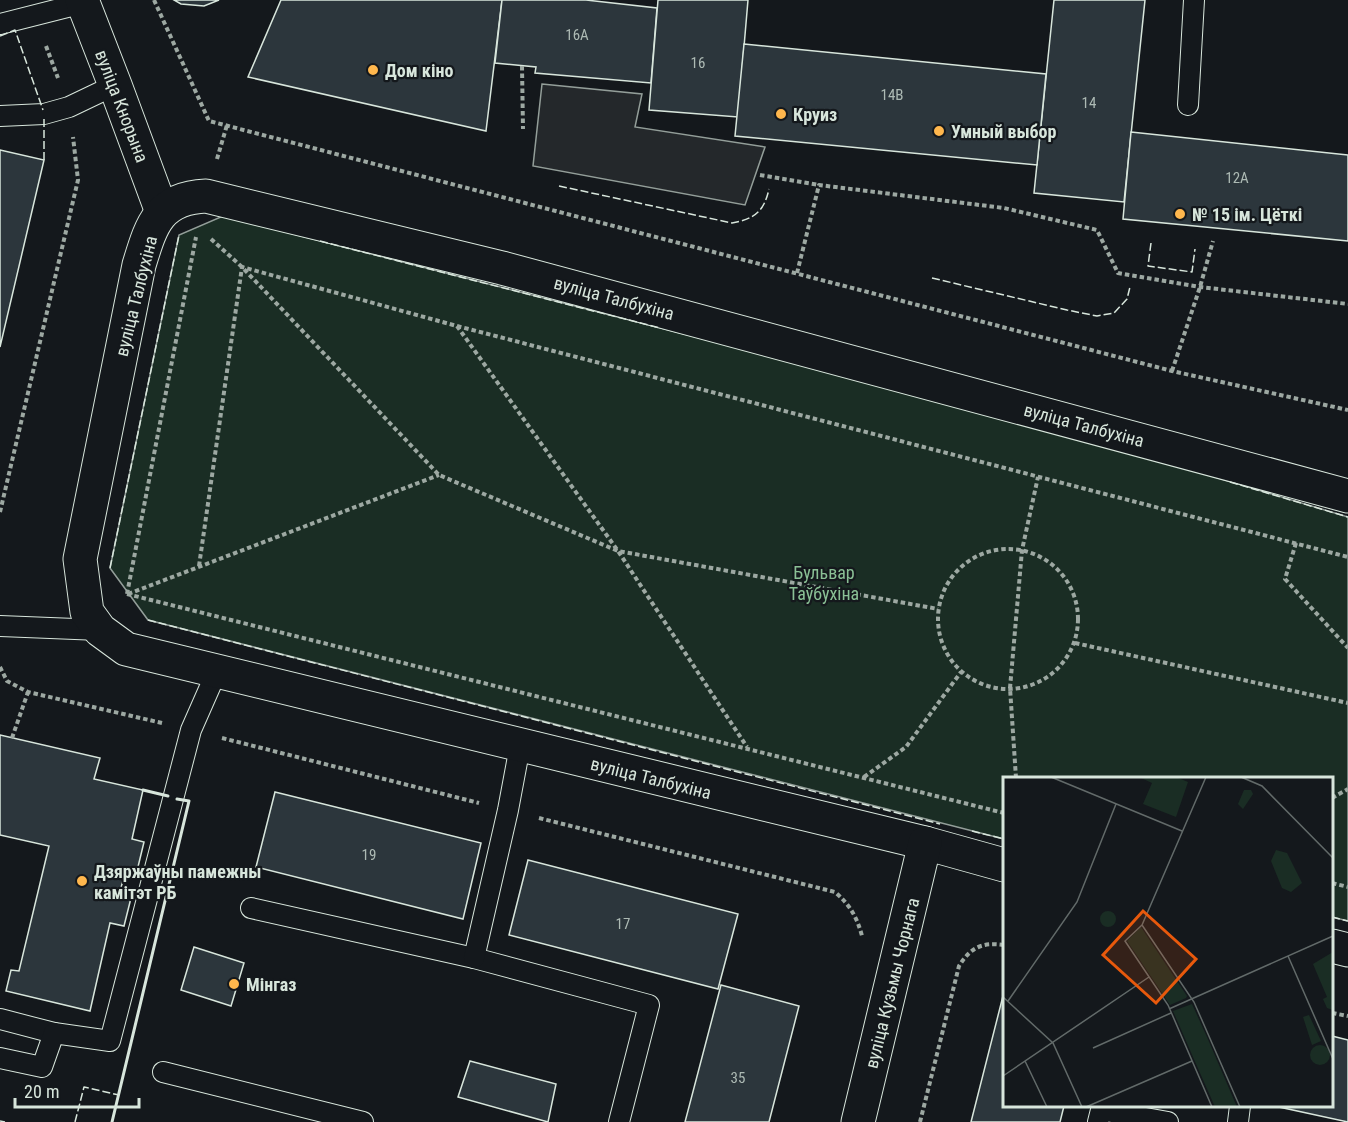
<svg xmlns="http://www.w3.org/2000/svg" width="1348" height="1122" font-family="'Roboto Condensed',sans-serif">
  <rect width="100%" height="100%" fill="#14181c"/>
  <path fill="#1a2d24" stroke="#939e99" stroke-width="1.5" d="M223,216L1059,430L1348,517V921L1332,917V778H1004V839L148,620L110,568L179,235Z"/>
  <path fill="#24282b" stroke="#939e99" stroke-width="1.5" d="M542,84L642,94L635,127L765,147L745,205L533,166Z"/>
  <g fill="#2c363c" stroke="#d8e6dc" stroke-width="1.5">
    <path d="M174,0H219L204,6L181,4Z"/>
    <path d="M281,0H502L486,131L248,77Z"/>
    <path d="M502,0H586L657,8L651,83L535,73L536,67L495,63Z"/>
    <path d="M658,0H748L738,117L649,110Z"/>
    <path d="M1054,0H1145L1124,202L1034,193Z"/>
    <path d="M744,44L1046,74L1037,165L735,136Z"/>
    <path d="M1131,132L1348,155V241L1123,219Z"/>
    <path d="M0,150L44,160L0,347Z"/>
    <path d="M0,735L100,758L94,779L143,790L132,839L144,842L137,871L126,868L120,892L132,894L124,926L110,923L90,1011L6,991L11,970L19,971L49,846L0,835Z"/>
    <path d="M275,792L481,843L463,919L256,867Z"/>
    <path d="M528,860L738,914L718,989L509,935Z"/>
    <path d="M194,947L244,963L231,1006L181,990Z"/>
    <path d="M721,985L799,1006L769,1122H685Z"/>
    <path d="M1004,992V1106H1064L1060,1122H971Z"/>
    <path d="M1332,1036L1348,1040V1122L1279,1107L1280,1106H1332Z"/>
    <path d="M470,1061L556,1084L548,1122L458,1097Z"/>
  </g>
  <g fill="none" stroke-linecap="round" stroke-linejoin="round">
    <defs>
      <g id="service">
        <path d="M0,24L83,3"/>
        <path d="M1188,105L1194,0"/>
        <path d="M0,116L44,114L69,107L115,85"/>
        <path d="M0,626L100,630"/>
        <path d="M251,908L474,958L649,1005L619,1122"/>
        <path d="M474,958L508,810L520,746"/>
        <path d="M0,1019L54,1033"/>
        <path d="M0,1058L42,1067L54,1033L110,1041L191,730L217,671"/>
        <path d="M163,1072L363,1122"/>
        <path d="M1098,1122L1101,1110L1168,1122"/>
        <path d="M1238,1122L1240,1106"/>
      </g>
      <g id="secondary">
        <path d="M82,0L115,85L162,212"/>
        <path d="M1004,865L925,843L126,649L100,630L87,612L80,559L139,265C151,226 158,198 206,196L502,268L1348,496"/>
        <path d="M1332,946L1348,950"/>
        <path d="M858,1122L925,843"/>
      </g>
    </defs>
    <use href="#service" stroke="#d8e6dc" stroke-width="22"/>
    <use href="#secondary" stroke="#d8e6dc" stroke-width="35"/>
    <g stroke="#9da8a2" stroke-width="4" stroke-dasharray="4.5 3" stroke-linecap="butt">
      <path d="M154,0L209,121L1172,371L1348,410"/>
      <path d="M46,46L58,78"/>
      <path d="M522,66L523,129"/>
      <path d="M217,159L227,125"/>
      <path d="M760,175L819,185"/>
      <path d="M211,239L242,267L439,475L618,551L938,609"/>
      <path d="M797,273L819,185L1004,208L1097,230L1118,273L1200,287L1348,304"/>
      <path d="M457,326L618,551L747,747"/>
      <path d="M1172,371L1200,287L1213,241"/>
      <path d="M0,512L78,180L73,137"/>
      <path d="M1296,543L1285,579L1348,648"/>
      <circle cx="1008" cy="619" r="70"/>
      <path d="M199,566L242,267L457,326L1348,557"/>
      <path d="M127,594L1004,813"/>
      <path d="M127,594L196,237"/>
      <path d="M128,594L439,475"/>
      <path d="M1075,643L1348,703"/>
      <path d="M0,667L7,681L28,692L162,723"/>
      <path d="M12,738L28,692"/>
      <path d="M222,738L479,803"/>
      <path d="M864,777L906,747L961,672"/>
      <path d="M1016,778L1010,688L1022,550L1038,477"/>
      <path d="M1332,798L1348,789"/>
      <path d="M539,818L835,892C850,905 857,917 862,936"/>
      <path d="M1332,883L1348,887"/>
      <path d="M1332,1013L1348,1016"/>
      <path d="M920,1122L959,966C971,947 982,942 1004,945"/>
    </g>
    <use href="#service" stroke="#14181c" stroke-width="20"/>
    <use href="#secondary" stroke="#14181c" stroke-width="33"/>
    <g stroke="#d8e6dc" stroke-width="1.5" stroke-dasharray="8 3" stroke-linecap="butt">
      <path d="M0,36L15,30L43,110"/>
      <path d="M44,160V118"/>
      <path d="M559,186L732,223C754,219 764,212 769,189"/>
      <path d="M320,241L660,328"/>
      <path d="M1151,243L1148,266L1192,272L1195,249"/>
      <path d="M932,278L1067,310L1097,316L1114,313L1127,299L1130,287"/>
      <path d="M1230,482L1348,517"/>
      <path d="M110,568L179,235"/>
      <path d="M148,620L940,824"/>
      <path d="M972,831L1004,839"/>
      <path d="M1332,917L1348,921"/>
      <path d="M0,1121L5,1122"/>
      <path d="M75,1122L84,1087L119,1095"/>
    </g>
    <g stroke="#d8e6dc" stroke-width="3">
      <path d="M143,790L168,796"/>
      <path d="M112,1122L189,801L177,799"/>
    </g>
  </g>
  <g fill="#ffb74d" stroke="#14181c" stroke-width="2">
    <circle cx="373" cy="70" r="6"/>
    <circle cx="781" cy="114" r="6"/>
    <circle cx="939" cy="131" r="6"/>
    <circle cx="1180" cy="214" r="6"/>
    <circle cx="82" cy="881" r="6"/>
    <circle cx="234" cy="984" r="6"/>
  </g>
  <g text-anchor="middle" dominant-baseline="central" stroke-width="4.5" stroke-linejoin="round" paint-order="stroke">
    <g font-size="15" fill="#adbab4">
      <text x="577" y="35">16А</text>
      <text x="698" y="63">16</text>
      <text x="892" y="95">14В</text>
      <text x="1089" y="103">14</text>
      <text x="1237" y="178">12А</text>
      <text x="369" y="855">19</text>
      <text x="623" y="924">17</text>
      <text x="738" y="1078">35</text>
    </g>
    <g font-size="18" font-weight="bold" fill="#d8e6dc" stroke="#14181c" text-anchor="start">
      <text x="385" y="70">Дом кіно</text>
      <text x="793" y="114">Круиз</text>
      <text x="951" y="131">Умный выбор</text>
      <text x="1192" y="214">№ 15 ім. Цёткі</text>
      <text x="94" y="871">Дзяржаўны памежны<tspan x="94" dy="21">камітэт РБ</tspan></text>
      <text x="246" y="984">Мінгаз</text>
    </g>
    <g font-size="18" fill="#d8e6dc" stroke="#14181c">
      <text transform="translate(122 106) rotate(69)">вуліца Кнорына</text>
      <text transform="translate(136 296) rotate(-76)">вуліца Талбухіна</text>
      <text transform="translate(614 298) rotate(15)">вуліца Талбухіна</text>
      <text transform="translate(1084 425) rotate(15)">вуліца Талбухіна</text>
      <text transform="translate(651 778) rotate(14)">вуліца Талбухіна</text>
      <text transform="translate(892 983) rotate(-76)">вуліца Кузьмы Чорнага</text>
    </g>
    <g font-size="18" fill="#8ac095" stroke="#14181c">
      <text x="824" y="572">Бульвар<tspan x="824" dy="21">Таўбухіна</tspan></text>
    </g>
  </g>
  <g transform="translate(1003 777)">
    <rect width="330" height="330" fill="#14181c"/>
    <path d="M136,0H173L185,5L173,40L140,27L149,6ZM241,13H248L250,17L240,32L235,27ZM273,73L284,76L299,106L288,115L279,111L268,84ZM97 142a8 8 0 1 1 16 0a8 8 0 1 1-16 0ZM138,150L184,219L183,221L167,228L124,164ZM330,175V233L324,231L320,222L324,220L310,187ZM189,227L204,260L234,330H212L190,280L170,234ZM306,238L318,264L309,268L300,240ZM307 278a10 10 0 1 1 20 0a10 10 0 1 1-20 0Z" fill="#1a2d24"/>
    <path fill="none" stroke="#626a69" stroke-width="1.5" d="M48,0L179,54M238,0L259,9L330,81M139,148L122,164L165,228L209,330M139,148L191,225L237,330M139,148L203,0M285,179L330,282M0,220L50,266L79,330M5,224L74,125L113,27M166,232L330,159M90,271L168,236M22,284L44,330M0,299L146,200M83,330L189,284"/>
    <path fill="#e8590c" fill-opacity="0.15" stroke="#e8590c" stroke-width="3" d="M140,134L193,182L153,226L100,178Z"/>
    <rect width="330" height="330" fill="none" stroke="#d8e6dc" stroke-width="3"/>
  </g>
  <path d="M15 1098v9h124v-9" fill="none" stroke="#d8e6dc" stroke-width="3"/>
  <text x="24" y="1098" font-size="18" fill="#d8e6dc" stroke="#14181c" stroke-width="4.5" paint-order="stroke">20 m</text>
</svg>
